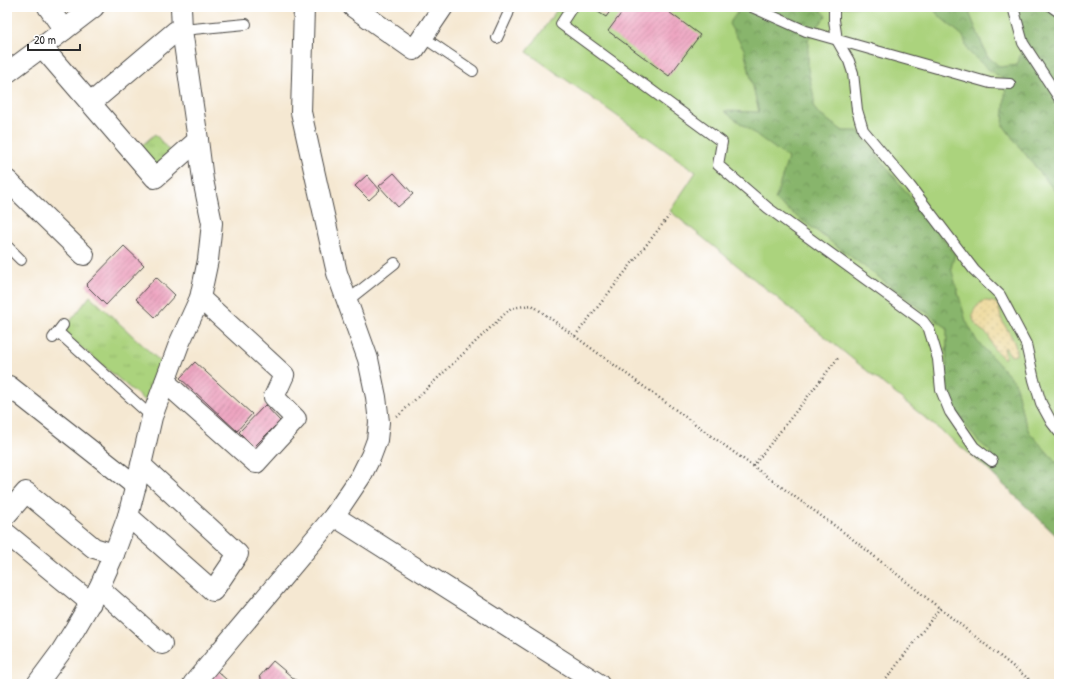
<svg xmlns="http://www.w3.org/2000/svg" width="1066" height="691" font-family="'Patrick Hand',sans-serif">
  <defs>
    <pattern id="forest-crowns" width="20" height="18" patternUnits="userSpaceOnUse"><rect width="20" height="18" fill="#88b56c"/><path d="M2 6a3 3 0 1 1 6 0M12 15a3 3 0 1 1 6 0" fill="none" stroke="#6f9359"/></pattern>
    <pattern id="sand-dots" width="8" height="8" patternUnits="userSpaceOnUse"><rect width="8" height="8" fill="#eeda9e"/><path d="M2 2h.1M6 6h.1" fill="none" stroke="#cb8" stroke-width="1.8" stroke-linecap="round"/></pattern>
    <pattern id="park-tufts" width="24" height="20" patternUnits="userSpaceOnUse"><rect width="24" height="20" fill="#abd37d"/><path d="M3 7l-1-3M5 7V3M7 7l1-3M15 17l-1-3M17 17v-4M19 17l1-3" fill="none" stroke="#93b56c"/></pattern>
    <pattern id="building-hatch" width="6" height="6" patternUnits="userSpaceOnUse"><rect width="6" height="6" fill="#eda0be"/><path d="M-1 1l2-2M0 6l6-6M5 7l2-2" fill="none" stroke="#c0839b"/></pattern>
  </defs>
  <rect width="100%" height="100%" fill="#fff"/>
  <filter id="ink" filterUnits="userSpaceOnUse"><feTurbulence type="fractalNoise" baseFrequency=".025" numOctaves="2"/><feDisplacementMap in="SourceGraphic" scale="8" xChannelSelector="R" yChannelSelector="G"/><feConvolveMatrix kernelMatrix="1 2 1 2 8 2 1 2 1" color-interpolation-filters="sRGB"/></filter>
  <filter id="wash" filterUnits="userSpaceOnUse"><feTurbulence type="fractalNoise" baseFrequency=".012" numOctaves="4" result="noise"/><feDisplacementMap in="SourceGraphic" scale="16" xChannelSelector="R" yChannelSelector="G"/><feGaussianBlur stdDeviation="0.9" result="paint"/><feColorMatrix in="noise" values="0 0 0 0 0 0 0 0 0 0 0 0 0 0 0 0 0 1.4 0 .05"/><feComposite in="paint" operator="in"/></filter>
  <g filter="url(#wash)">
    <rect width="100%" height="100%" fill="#f5e8d2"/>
    <path fill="#abd37d" stroke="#6b7f54" d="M559,7H1059V538L982,464L670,211L696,172L527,52Z"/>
    <g fill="url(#forest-crowns)" stroke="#5a704c">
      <path d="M741,7H818L826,16L808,39V69L814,98V108L819,114L843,131H858L955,254L951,268L966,321L977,341L1015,382L1023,416L1029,432L1059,465V538L982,464L991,452L977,440L955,410L946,388L947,328L775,200L788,158L724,111L759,112L744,49L729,24Z"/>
      <path d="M932,7H967L987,56L1000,67L1017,65L1021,53L1009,7H1059V196L1018,145L1003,125L1006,81L988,69L968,51L963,36L939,16Z"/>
    </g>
    <path fill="url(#sand-dots)" stroke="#8c8264" d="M983,301C988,301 994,301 998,305C1001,310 999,315 1002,320C1007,332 1017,340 1016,355L1011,356L1005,347L1004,348L1005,352V358H1003C1000,354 996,352 994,349C991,345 991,339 988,335C986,333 983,331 980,329C969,318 971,310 983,301Z"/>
    <g fill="url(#park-tufts)" stroke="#6b7f54">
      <path d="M155,134L173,155L162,164H154L140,147Z"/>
      <path d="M90,296L164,365L151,399L144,400L66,335L65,328Z"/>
    </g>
    <g id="blocks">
      <g fill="url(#building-hatch)">
        <path d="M590,7H613L606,17Z"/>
        <path d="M626,7H662L700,35L669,76L608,31Z"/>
        <path d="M394,173L413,194L398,207L379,186Z"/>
        <path d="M367,175L380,190L369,200L355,186Z"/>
        <path d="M124,246L144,265L106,305L86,285Z"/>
        <path d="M156,277L175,295L155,317L136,299Z"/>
        <path d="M195,362L252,414L237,431L180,378Z"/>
        <path d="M265,405L280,421L254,447L239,432Z"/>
        <path d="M273,661L298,682L297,684H263L265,682L259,677Z"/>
        <path d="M217,671L228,681L226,684H205Z"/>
      </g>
    </g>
  </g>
  <g filter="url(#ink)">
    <use href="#blocks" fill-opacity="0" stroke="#494744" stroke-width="1"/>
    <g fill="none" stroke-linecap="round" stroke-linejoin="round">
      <defs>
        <g id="lane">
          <path d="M572,7L561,24L722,142L718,165L768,208L923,321L929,329L938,359L941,390L950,412L974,447L992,461"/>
          <path d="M752,7L806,31L990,83L1010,84"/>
          <path d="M834,7V20L837,40L849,61L853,73L857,110L863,130L910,186L974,270L1000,295L1026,344L1034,380L1041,403L1052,423L1059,432"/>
          <path d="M1013,7L1023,43L1059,98"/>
          <path d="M1052,7L1059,12"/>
          <path d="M182,30L246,24"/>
          <path d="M423,37L473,71"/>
          <path d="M497,38L508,14L510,7"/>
          <path d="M7,246L21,260"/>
          <path d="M347,301L395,263"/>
          <path d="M58,332L152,417"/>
          <path d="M53,338L63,325"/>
        </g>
        <g id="street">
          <path d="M48,7L64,30"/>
          <path d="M353,7L414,50L443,7"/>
          <path d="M42,47L155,178L198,140"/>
          <path d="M7,73L42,47L94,7"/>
          <path d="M91,103L176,31L182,30"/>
          <path d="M7,180L84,255"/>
          <path d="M165,382L256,463L296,419L274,397L284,375L200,298"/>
          <path d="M7,388L9,386L136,486"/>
          <path d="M7,514L26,492L94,548L114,554"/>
          <path d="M128,516L213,591L238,554L141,465"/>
          <path d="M334,516L599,684"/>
          <path d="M7,534L91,603"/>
          <path d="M99,588L162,644"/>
          <path d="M37,684L60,653L75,629L99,588L114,554L128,516L141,465L152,417L179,344L200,298L208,260L212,223L203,180L198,140L182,30L181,7"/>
          <path d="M193,684L334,516L361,476L371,456L377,440L379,422L376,397L368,359L337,273L301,112L304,7"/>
        </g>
      </defs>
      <use href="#lane" stroke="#494744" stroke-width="12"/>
      <use href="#street" stroke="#494744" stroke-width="22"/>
      <g stroke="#494744" stroke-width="2.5" stroke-dasharray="1 3" stroke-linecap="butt">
        <path d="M575,336L669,216"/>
        <path d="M397,417L511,308L532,305L850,537L1035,684"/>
        <path d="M753,466L838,358"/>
        <path d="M884,682L940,608"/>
      </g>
      <use href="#lane" stroke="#fff" stroke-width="10"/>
      <use href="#street" stroke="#fff" stroke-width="20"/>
    </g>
  </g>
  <rect width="1066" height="691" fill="none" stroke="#fff" stroke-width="24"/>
  <path d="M28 44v6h52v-6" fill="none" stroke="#2b2b2b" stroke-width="2"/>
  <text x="34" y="44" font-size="12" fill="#2b2b2b" stroke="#ffffff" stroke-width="3" paint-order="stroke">20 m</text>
</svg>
